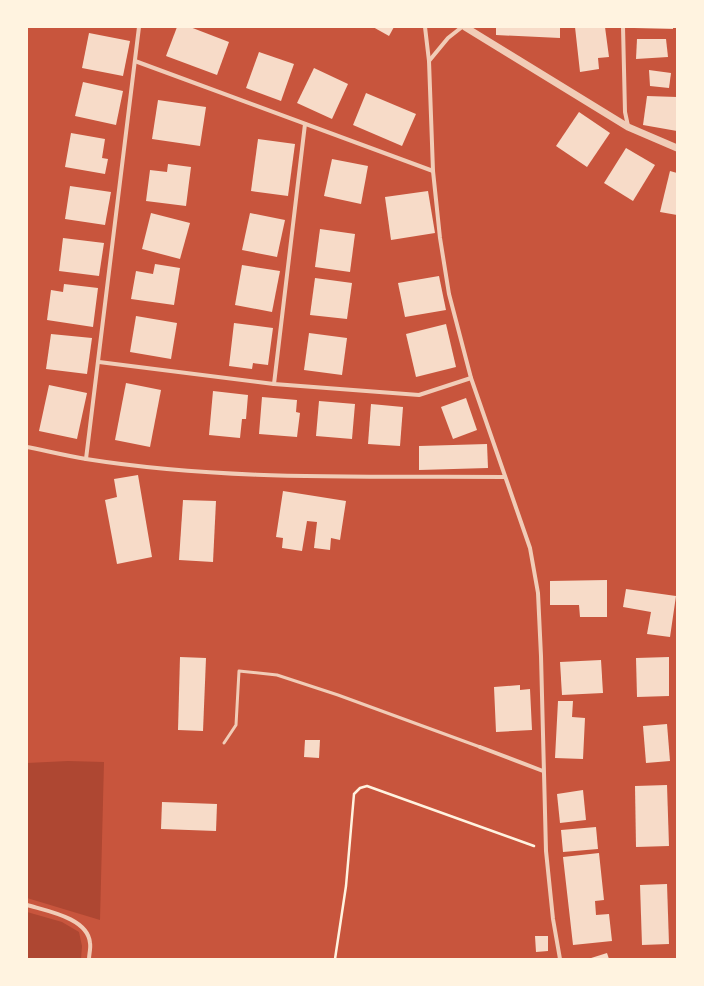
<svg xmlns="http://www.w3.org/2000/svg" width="704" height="986" font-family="'Golos Text',sans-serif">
  <rect width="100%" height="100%" fill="#c8553d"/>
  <g fill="#ae4732">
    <path d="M68,761L104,762L100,920L27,898V763Z"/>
    <path d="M27,912L62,922L79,932L82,946L81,959H27Z"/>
  </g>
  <g fill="#f7dbc8">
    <path d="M177,27H190L229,42L217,75L166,56Z"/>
    <path d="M373,27H394L389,36Z"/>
    <path d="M496,27H560V38L496,35Z"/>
    <path d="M575,27H605L609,57L598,58L599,69L580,72Z"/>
    <path d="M634,27H673V29L634,28Z"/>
    <path d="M89,33L130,41L123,76L82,68Z"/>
    <path d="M637,39H666L668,57L636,59Z"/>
    <path d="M259,52L294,64L281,101L246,88Z"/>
    <path d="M314,68L348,84L332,119L297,103Z"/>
    <path d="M649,70L671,73L669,88L650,86Z"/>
    <path d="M83,82L123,91L116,125L75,116Z"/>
    <path d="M366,93L416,114L402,146L353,125Z"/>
    <path d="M647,96L677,97V131L643,125Z"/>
    <path d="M158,100L206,107L200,146L152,139Z"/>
    <path d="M579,112L610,133L587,167L556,146Z"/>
    <path d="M71,133L105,139L102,158L108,159L105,174L65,167Z"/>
    <path d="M258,139L295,144L288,196L251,191Z"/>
    <path d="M626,148L655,165L633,201L604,183Z"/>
    <path d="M332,159L368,166L361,204L324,196Z"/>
    <path d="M168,164L191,167L186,206L146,201L150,170L167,172Z"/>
    <path d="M670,171L677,173V215L660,212Z"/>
    <path d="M70,186L111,192L105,225L65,219Z"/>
    <path d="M428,191L435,233L391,240L385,197Z"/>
    <path d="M151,213L190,223L180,259L142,249Z"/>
    <path d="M250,213L285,220L277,257L242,250Z"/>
    <path d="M320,229L355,234L350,272L315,267Z"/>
    <path d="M63,238L104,243L99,276L59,271Z"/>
    <path d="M155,264L180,268L174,305L131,299L136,271L153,274Z"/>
    <path d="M242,265L280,271L272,312L235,305Z"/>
    <path d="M439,276L446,310L405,317L398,283Z"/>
    <path d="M315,278L352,283L347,319L310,315Z"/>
    <path d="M64,284L98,288L93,327L47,320L51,290L63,292Z"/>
    <path d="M136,316L177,323L171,359L130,352Z"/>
    <path d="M234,323L273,328L268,365L253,363L252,369L229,366Z"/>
    <path d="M446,324L456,367L416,377L406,334Z"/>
    <path d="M309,333L347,338L342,375L304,370Z"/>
    <path d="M51,334L92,338L87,374L46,369Z"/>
    <path d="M126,383L161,390L150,447L115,440Z"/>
    <path d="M49,385L87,393L77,439L39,431Z"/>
    <path d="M213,391L248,395L246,419H242L240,438L209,435Z"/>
    <path d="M262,397L297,400L296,412L300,413L297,437L259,434Z"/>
    <path d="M466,398L477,430L453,439L441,407Z"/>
    <path d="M319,401L355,404L352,439L316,436Z"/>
    <path d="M371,404L403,407L400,446L368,444Z"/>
    <path d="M487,444L488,468L419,470V446Z"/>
    <path d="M138,475L152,557L117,564L105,500L117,497L114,479Z"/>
    <path d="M283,491L346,501L340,540L331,538L330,550L314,548L317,522L307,521L302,551L282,548L283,538L276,537Z"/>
    <path d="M183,500L216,501L213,562L179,560Z"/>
    <path d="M607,580V617H580L579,605H550V581Z"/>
    <path d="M626,589L676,596L670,637L647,634L651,612L623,607Z"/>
    <path d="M180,657L206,658L203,731L178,730Z"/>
    <path d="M669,657V696L637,697L636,658Z"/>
    <path d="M601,660L603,693L562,695L560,662Z"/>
    <path d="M520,685V690L530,689L532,730L496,732L494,687Z"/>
    <path d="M558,701H573L572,717L585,718L583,759L555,758Z"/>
    <path d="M667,724L670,761L646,763L643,726Z"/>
    <path d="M305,740H320L319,758L304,757Z"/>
    <path d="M667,785L669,846L636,847L635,786Z"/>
    <path d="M583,790L586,820L560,823L557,794Z"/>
    <path d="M162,802L217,804L216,831L161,829Z"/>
    <path d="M596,827L598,849L563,852L561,830Z"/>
    <path d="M599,853L604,900L595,901L596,915L609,914L612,941L573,945L563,857Z"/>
    <path d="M667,884L669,944L642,945L640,885Z"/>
    <path d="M535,936H548V951L536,952Z"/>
    <path d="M607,953L609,959H588Z"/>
  </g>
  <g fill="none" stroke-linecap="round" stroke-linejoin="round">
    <path stroke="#fff3e0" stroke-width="2.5" d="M335,959L346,886L354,794L360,788L367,786L534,846"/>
    <path stroke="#f1ccb7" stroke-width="3" d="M224,743L236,725L239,671L277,675L338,695L480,747"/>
    <g stroke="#f1ccb7" stroke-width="4">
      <path d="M425,27L429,61L433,171L440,238L449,294L471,378L530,548L538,593L541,656L546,851L553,919L560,959"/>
      <path d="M623,27L625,112L628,126"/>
      <path d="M135,61L433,171"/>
      <path d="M429,61L448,38L462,27"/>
      <path d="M99,362L274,384L419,395L471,378"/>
      <path d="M274,384L305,124"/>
      <path d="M27,447C47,451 67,456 86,459C224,481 365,476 504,477"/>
      <path d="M86,459L139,27"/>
      <path d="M480,747L543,771"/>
      <path d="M27,905C47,911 88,918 90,943C91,948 89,954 89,959"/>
    </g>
    <path stroke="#f1ccb7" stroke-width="7" d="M465,27L628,127L677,148"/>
  </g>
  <rect width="704" height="986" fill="none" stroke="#fff3e0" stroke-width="56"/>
</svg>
